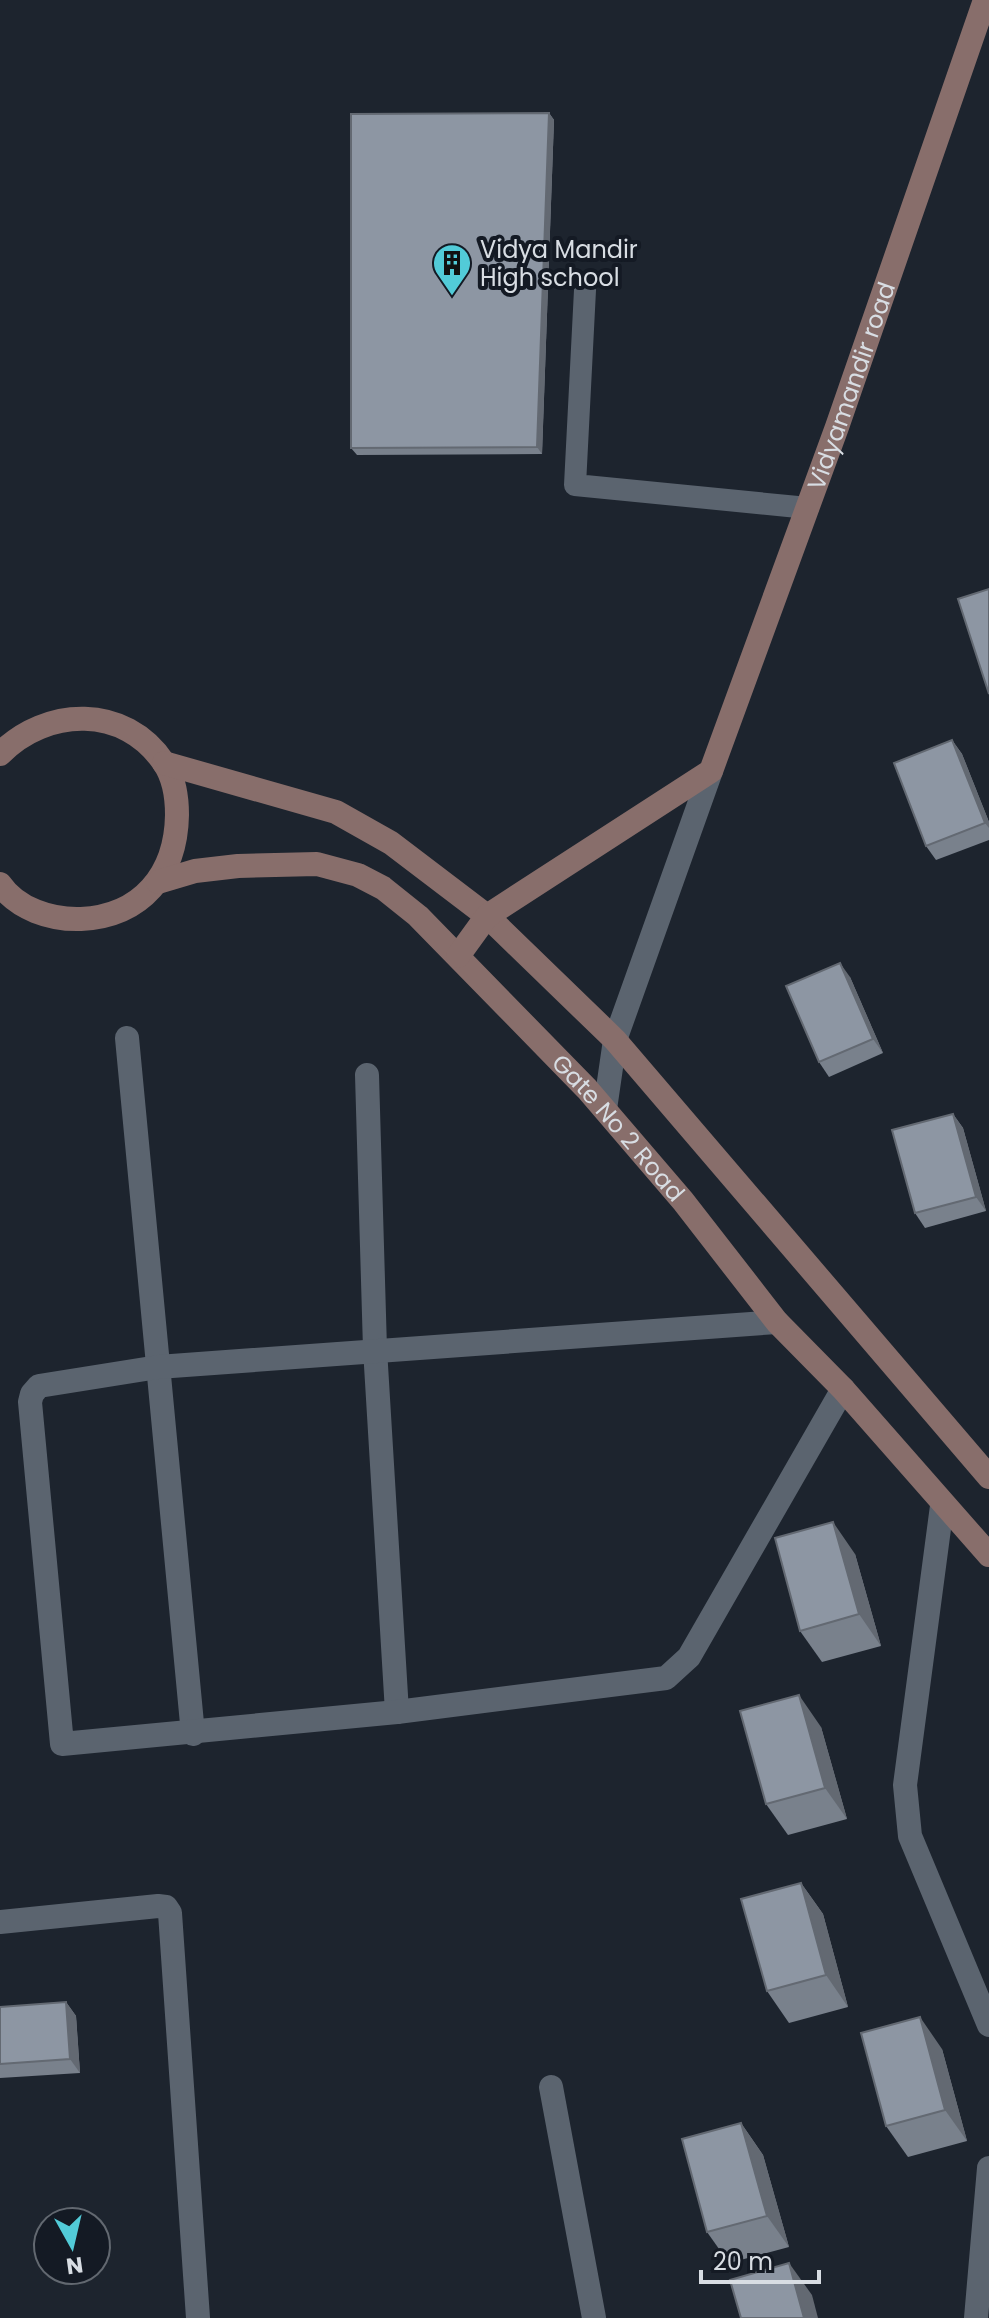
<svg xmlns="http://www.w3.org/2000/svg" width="989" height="2318" font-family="Poppins,sans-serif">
  <rect width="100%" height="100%" fill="#1d242e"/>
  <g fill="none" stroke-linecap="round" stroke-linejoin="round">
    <path stroke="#5b646f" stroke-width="22" d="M585,290L575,485L808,508"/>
    <g stroke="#5b646f" stroke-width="24">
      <path d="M127,1038L193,1734"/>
      <path d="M367,1075L375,1349L397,1712"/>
      <path d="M605,1109L615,1040L711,771"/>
      <path d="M777,1322L158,1367L39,1386L32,1394L30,1402L62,1744L397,1712L666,1678L689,1657L843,1389"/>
      <path d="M942,1506L905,1785L910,1836L989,2025"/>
      <path d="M0,1922L158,1906L166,1907L170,1913L198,2318"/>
      <path d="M551,2087L594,2318"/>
      <path d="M976,2318L989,2168"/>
    </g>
    <g stroke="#886e6b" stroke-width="24">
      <path d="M0,754C46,707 125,704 164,763C175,779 177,798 177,815C176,874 142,916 81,919C51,920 17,909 0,884"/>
      <path d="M164,763L336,812L391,843L487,916L615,1040L989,1477"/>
      <path id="s1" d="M158,882L195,871L238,866L317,864L358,875L383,888L418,916L587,1089L683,1201L777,1322L843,1389L989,1555"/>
      <path id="s2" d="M458,956L487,916L711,771L837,427L985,0"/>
    </g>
  </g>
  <g fill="#79818c">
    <path d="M549,113L554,120L542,454L357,455L351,448Z"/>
    <path d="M952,740L962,754L989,822V840L936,860L926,846Z"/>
    <path d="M850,977L883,1053L829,1077L819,1062Z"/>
    <path d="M953,1114L963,1128L986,1211L925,1228L915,1213Z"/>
    <path d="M855,1554L881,1646L822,1662L800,1631Z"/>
    <path d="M821,1727L847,1819L788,1835L766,1804Z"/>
    <path d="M801,1883L823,1914L848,2007L789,2023L767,1991Z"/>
    <path d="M66,2002L76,2016L80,2073L0,2078V2007Z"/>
    <path d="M942,2049L967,2141L908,2157L886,2126Z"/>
    <path d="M741,2123L763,2155L789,2247L729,2263L707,2232Z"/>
  </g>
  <g fill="#636972">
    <path d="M549,113L554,120L542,454L537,447Z"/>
    <path d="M952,740L962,754L989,822V828L985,823Z"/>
    <path d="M840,963L850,977L883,1053L873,1039Z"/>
    <path d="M953,1114L963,1128L986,1211L976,1197Z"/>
    <path d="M833,1522L855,1554L881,1646L859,1614Z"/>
    <path d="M799,1695L821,1727L847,1819L825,1788Z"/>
    <path d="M801,1883L823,1914L848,2007L826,1975Z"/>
    <path d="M66,2002L76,2016L80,2073L70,2059Z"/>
    <path d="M920,2017L942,2049L967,2141L945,2110Z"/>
    <path d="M741,2123L763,2155L789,2247L767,2216Z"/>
    <path d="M789,2263L812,2295L818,2318H804Z"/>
  </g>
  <g fill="#8d96a3" stroke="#636972" stroke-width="2">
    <path d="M549,113L537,447L351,448V114Z"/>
    <path d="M989,589V694L958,599Z"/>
    <path d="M952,740L985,823L926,846L894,763Z"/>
    <path d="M840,963L873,1039L819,1062L786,986Z"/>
    <path d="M953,1114L976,1197L915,1213L892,1130Z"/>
    <path d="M833,1522L859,1614L800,1631L775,1538Z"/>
    <path d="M799,1695L825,1788L766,1804L740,1711Z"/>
    <path d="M801,1883L826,1975L767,1991L741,1899Z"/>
    <path d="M66,2002L70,2059L0,2064V2007Z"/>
    <path d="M920,2017L945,2110L886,2126L861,2033Z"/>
    <path d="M741,2123L767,2216L707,2232L682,2139Z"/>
    <path d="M789,2263L804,2318H741L730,2280Z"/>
  </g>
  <defs>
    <symbol id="building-pin" viewBox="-11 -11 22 30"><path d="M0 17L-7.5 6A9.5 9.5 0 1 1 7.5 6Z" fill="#52cbd8" stroke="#141a24"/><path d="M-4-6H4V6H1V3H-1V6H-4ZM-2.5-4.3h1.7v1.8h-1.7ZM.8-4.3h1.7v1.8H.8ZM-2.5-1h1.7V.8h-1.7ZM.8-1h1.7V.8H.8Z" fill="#111"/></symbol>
  </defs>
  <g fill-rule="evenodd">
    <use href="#building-pin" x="430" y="241" width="44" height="60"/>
  </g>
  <g text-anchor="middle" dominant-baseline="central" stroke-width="8" stroke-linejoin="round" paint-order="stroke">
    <g font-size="24" fill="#d8dde3" stroke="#141a24" text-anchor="start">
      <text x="480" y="249">Vidya Mandir<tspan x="480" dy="28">High school</tspan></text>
    </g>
    <g font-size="24" fill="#d8dde3" stroke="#141a24">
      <text stroke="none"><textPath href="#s2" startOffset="726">Vidyamandir road</textPath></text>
      <text stroke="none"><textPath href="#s1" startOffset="568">Gate No 2 Road</textPath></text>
    </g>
  </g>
  <g transform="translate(72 2246) rotate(172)"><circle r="38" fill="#141a24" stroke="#626870" stroke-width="2"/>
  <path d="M0-6L14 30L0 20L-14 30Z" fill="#52cbd8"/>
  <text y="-12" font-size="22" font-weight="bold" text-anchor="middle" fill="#d8dde3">N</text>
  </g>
  <path d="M701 2270v12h118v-12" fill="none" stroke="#d8dde3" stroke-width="4"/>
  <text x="713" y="2270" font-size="24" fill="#d8dde3" stroke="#141a24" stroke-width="6" paint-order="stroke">20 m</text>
</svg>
